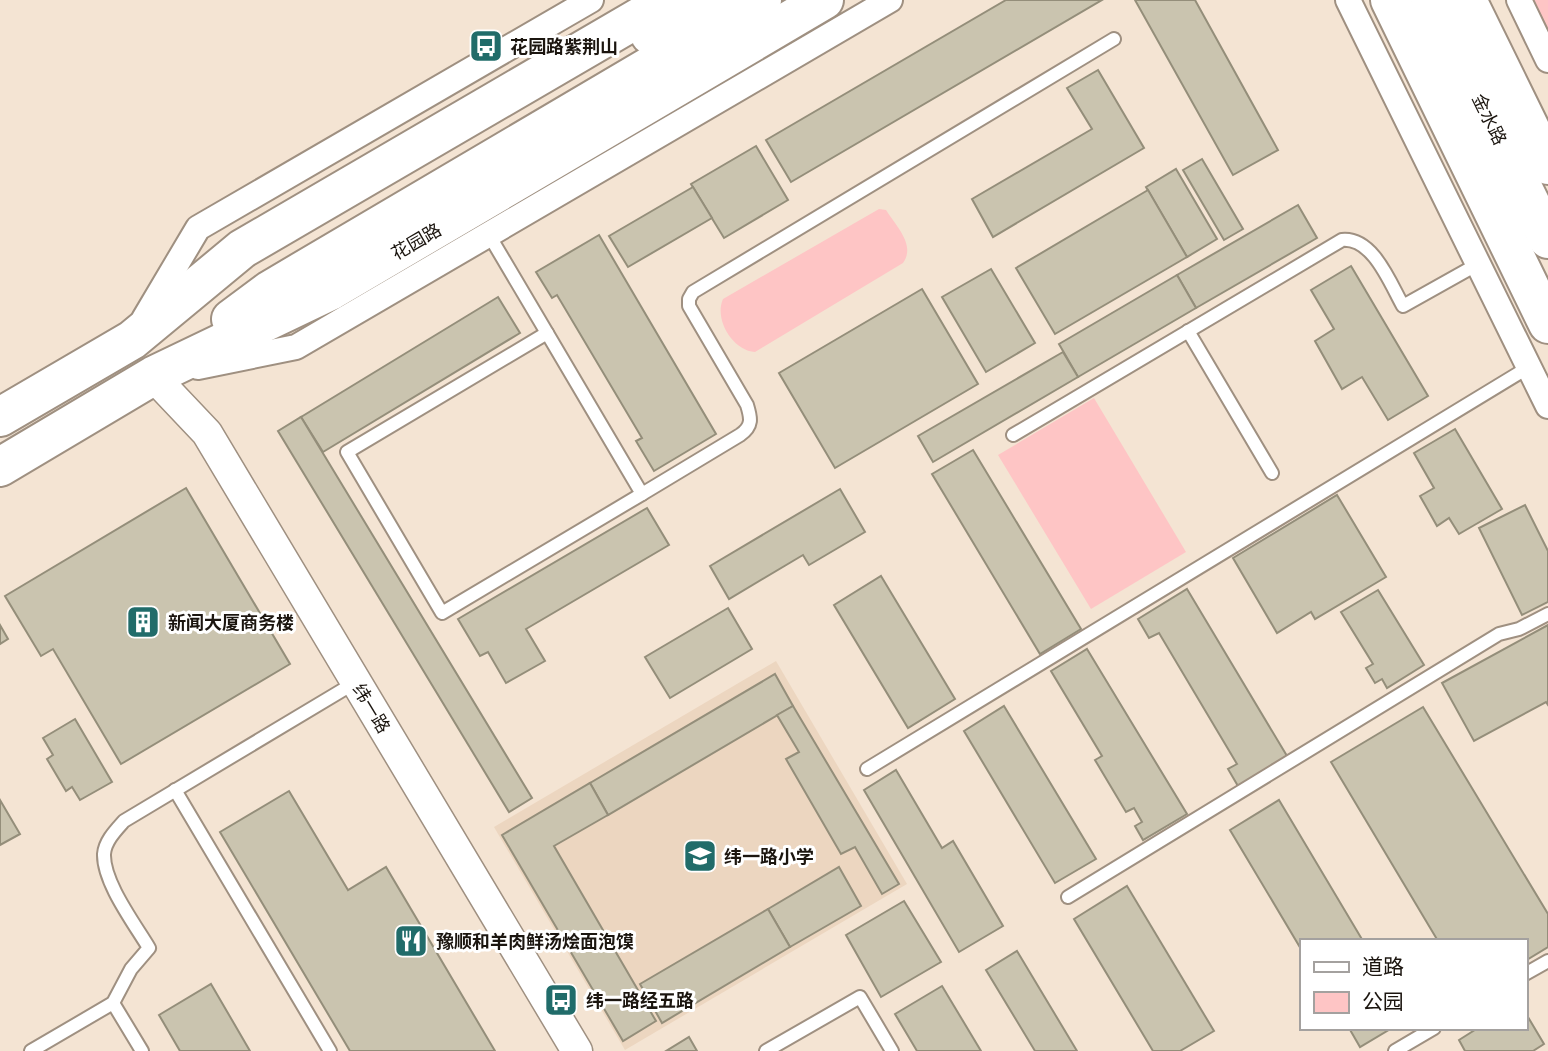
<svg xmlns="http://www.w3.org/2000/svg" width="1548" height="1051" font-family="Manrope,'Noto Sans SC',sans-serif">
  <rect width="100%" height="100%" fill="#f4e4d3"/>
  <path fill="#ecd6c0" d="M776,661L907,884L625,1050L494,827Z"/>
  <g fill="#fec5c5">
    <path d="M1530,0H1548V36Z"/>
    <path d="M879,209L886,210C896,226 916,245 903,263L755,352C732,350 714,319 723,299Z"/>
    <path d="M1094,398L1186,552L1091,609L998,455Z"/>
  </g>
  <g fill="#cac4af" stroke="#948e7a" stroke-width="2">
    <path d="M1006,0H1102L791,182L766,140Z"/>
    <path d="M1135,0H1195L1278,150L1233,175Z"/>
    <path d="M1098,70L1144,148L993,237L972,199L1092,129L1067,88Z"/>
    <path d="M756,146L788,200L724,238L691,184Z"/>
    <path d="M1202,159L1243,229L1224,240L1183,170Z"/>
    <path d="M1176,169L1217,239L1187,257L1146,187Z"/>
    <path d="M693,187L712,218L628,267L609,236Z"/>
    <path d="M1148,190L1187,257L1055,334L1016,268Z"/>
    <path d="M1298,205L1317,238L1196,308L1177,275Z"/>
    <path d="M599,235L716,434L654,471L636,441L642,438L557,295L552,298L536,272Z"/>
    <path d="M1351,266L1428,396L1388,420L1362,377L1342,389L1315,341L1334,329L1311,290Z"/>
    <path d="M991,269L1035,343L986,372L942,297Z"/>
    <path d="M1177,275L1196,308L1078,377L1059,344Z"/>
    <path d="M922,289L978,384L835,468L779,373Z"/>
    <path d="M498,297L520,333L323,452L301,417Z"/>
    <path d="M1063,352L1078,377L933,462L918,436Z"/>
    <path d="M301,417L532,798L509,812L278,431Z"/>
    <path d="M1455,429L1502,509L1459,534L1449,518L1437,526L1420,496L1434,488L1414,453Z"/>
    <path d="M973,450L1081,629L1040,654L932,474Z"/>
    <path d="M186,488L290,664L121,764L53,649L41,656L5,596Z"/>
    <path d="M840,489L865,532L809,565L803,555L729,599L710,566Z"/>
    <path d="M1337,495L1386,577L1315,619L1311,612L1277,633L1233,558Z"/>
    <path d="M1525,505L1548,551V602L1522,615L1479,528Z"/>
    <path d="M647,508L669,545L526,629L545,661L506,683L488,652L480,656L458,619Z"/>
    <path d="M881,576L955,699L908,728L834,605Z"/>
    <path d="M1187,589L1287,756L1238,786L1228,769L1237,764L1159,633L1149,638L1138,619Z"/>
    <path d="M1378,590L1424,665L1387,688L1382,679L1375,683L1366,668L1373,664L1341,612Z"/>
    <path d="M728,608L752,649L670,698L645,657Z"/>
    <path d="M0,625L8,639L0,644Z"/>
    <path d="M1548,625V705L1546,702L1474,741L1442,683Z"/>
    <path d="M1087,649L1187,814L1143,840L1135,826L1142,822L1134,808L1126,812L1095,760L1102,756L1051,671Z"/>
    <path d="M775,674L793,706L608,815L590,783Z"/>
    <path d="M793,706L899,884L882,894L855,847L841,854L786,759L799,752L777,715Z"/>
    <path d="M1004,706L1096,859L1055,883L964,731Z"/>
    <path d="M1423,707L1548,914V947L1525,961V941H1438L1331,762Z"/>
    <path d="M75,719L112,782L80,800L72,787L66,791L47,759L53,755L43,738Z"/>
    <path d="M896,770L942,848L953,841L1003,926L959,952L864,790Z"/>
    <path d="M590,783L608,815L554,846L656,1021L623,1041L502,835Z"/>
    <path d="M289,791L348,890L386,867L495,1051H350L220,832Z"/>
    <path d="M0,800L20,834L0,845Z"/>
    <path d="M1279,800L1363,941H1301V949L1230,830Z"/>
    <path d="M839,867L861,906L790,947L768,909Z"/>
    <path d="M1127,886L1214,1031L1180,1051H1153L1074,919Z"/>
    <path d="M904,901L941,962L881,997L846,935Z"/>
    <path d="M768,909L790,947L662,1023L640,984Z"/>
    <path d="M1017,951L1077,1051H1035L986,970Z"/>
    <path d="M211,984L250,1051H180L159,1015Z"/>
    <path d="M942,986L981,1051H917L895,1014Z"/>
    <path d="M1525,1012L1544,1044L1533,1051H1465L1459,1040L1478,1028H1525Z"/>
    <path d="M1349,1028H1392L1360,1047Z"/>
    <path d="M689,1037L697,1051H666Z"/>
  </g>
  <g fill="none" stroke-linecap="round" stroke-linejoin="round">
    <defs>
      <g id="service">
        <path d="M489,235L547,333"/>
        <path d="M1188,331L1272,473"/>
        <path d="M547,333L642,494L442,613L347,452Z"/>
        <path d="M1013,435L1342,240C1373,237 1390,283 1403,306L1478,264"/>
        <path d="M642,494L740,435C753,426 751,418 747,405L689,306V299L693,292L1114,39"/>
        <path d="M867,769L1529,367"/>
        <path d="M175,790L330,1051"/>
        <path d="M1068,897L1499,634L1519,629L1548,614"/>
        <path d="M1525,974L1548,961"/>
        <path d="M113,1003L142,1051"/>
        <path d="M31,1051L113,1003L131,969L149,948C134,923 103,882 104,854C105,841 116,830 124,821L356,682"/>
        <path d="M766,1051L860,997L892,1051"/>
        <path d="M1395,1051L1434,1028"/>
      </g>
      <g id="minor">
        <path d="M1348,0L1548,406"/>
        <path d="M1519,0L1548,60"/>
        <path d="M144,319L198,228L591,0"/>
        <path d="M198,367L296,347L890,0"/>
      </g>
      <path id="tertiary" d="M153,376L207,433L577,1051"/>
      <g id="primary">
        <path d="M1390,0L1548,324"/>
        <path d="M1430,0L1548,239"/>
        <path d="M1467,0L1548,165"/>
        <path d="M650,35L708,0"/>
        <path d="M231,319L270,290L762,0"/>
        <path d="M0,417L132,340L242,249L669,0"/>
        <path d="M0,467L153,376L332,290L824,0"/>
      </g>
    </defs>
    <use href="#service" stroke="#9f9081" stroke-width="16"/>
    <use href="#minor" stroke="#9f9081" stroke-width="28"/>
    <use href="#tertiary" stroke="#9f9081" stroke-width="33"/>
    <use href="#primary" stroke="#9f9081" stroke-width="42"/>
    <use href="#service" stroke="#fff" stroke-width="12"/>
    <use href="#minor" stroke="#fff" stroke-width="24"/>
    <use href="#tertiary" stroke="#fff" stroke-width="30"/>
    <use href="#primary" stroke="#fff" stroke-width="38"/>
  </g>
  <defs>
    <symbol id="bus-square" viewBox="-11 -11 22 22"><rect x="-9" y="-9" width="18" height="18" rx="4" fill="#216c6a" stroke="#fff"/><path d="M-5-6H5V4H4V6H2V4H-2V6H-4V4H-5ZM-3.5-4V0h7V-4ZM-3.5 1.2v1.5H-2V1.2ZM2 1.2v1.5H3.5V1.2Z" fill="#fff"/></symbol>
    <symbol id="building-square" viewBox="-11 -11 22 22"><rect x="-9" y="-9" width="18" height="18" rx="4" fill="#216c6a" stroke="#fff"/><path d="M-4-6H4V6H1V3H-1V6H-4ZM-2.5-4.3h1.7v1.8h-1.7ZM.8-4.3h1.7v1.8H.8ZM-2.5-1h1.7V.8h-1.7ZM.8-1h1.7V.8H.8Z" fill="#fff"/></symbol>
    <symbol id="school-square" viewBox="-11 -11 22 22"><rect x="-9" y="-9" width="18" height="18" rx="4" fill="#216c6a" stroke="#fff"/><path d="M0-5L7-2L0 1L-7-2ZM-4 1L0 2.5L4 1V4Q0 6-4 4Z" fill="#fff"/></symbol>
    <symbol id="restaurant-square" viewBox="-11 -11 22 22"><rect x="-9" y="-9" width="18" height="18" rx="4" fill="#216c6a" stroke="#fff"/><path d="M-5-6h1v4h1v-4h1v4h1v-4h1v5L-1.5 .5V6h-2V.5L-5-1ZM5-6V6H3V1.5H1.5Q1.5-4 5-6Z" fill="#fff"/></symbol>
  </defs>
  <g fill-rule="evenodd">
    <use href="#bus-square" x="467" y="27" width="38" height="38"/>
    <use href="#building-square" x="124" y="603" width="38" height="38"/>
    <use href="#school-square" x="681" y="837" width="38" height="38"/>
    <use href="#restaurant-square" x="392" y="922" width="38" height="38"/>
    <use href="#bus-square" x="542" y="981" width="38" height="38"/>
  </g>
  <g text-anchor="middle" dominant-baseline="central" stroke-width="6" stroke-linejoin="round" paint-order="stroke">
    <g font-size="18" font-weight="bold" fill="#1b150f" stroke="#fff" text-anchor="start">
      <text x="510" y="46">花园路紫荆山</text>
      <text x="168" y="622">新闻大厦商务楼</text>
      <text x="724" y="856">纬一路小学</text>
      <text x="436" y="941">豫顺和羊肉鲜汤烩面泡馍</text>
      <text x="586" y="1000">纬一路经五路</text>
    </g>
    <g font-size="18" fill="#1b150f" stroke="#fff">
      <text transform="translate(1490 119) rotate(64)">金水路</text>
      <text transform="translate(416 241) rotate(-30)">花园路</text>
      <text transform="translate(372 708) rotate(59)">纬一路</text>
    </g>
  </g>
  <rect x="1300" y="939" width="228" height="91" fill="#ffffff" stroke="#a4a19f" stroke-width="2"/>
  <rect x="1314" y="962" width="35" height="10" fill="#ffffff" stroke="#a4a19f" stroke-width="2"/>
  <text x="1362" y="974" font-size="21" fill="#1b150f">道路</text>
  <rect x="1314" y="992" width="35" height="21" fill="#fec5c5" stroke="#a4a19f" stroke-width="2"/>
  <text x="1362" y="1009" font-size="21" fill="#1b150f">公园</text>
</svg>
